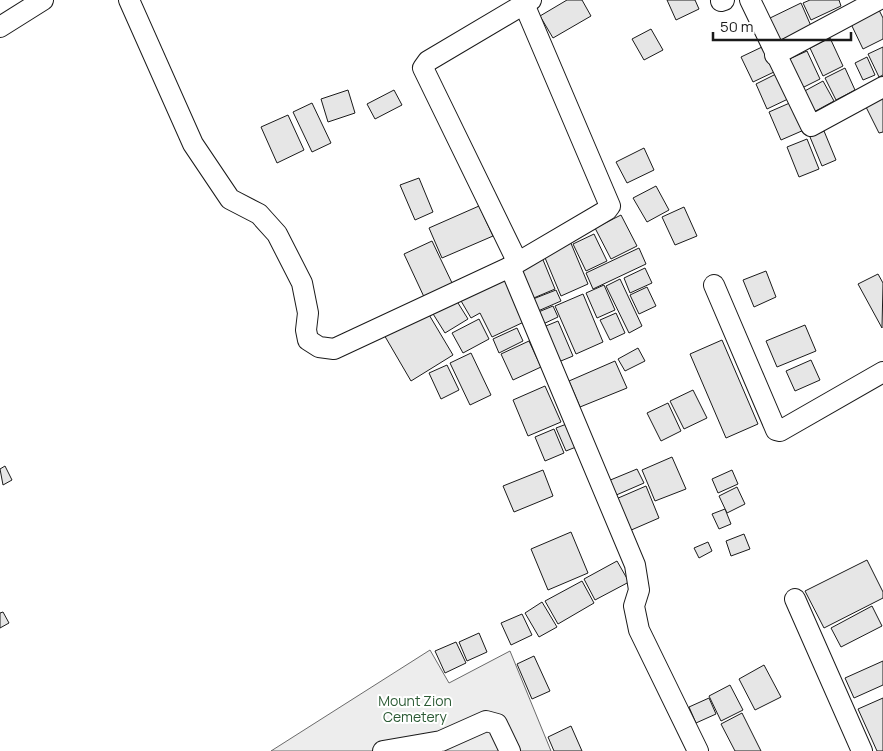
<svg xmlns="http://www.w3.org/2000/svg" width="883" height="751" font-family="Manrope,sans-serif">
  <rect width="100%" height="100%" fill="#fff"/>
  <path fill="#ededed" stroke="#6a6a6a" d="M430,650L449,683L510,651L551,751H271Z"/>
  <g fill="#e6e6e6" stroke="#1a1a1a">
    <path d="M567,0H582L591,16L553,38L540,16Z"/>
    <path d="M667,0H695L699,9L676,20Z"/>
    <path d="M810,0H839L841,6L811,20L803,3Z"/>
    <path d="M801,3L811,26L779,41L768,19Z"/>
    <path d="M879,10L883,18V39L863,49L851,24Z"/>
    <path d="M651,29L663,50L644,60L632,39Z"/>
    <path d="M830,38L843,66L823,76L810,48Z"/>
    <path d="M762,47L774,72L753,82L741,57Z"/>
    <path d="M883,47V75L879,77L868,54Z"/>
    <path d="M807,51L820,79L800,89L787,60Z"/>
    <path d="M867,57L875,75L863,80L855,63Z"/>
    <path d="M845,68L855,90L836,100L825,78Z"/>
    <path d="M776,74L788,99L767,109L756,84Z"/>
    <path d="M823,81L834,101L812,113L801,93Z"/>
    <path d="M348,90L355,113L328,122L321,99Z"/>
    <path d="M394,90L402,105L375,119L367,104Z"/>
    <path d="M883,97V132L879,133L865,105Z"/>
    <path d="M792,102L804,130L781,140L769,112Z"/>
    <path d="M312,103L331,143L312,152L293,112Z"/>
    <path d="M288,115L304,150L277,163L261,127Z"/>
    <path d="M824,131L836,160L822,166L810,137Z"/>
    <path d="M807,139L819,169L799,177L787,147Z"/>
    <path d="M644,148L654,170L627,183L616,162Z"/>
    <path d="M419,178L433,212L415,220L400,185Z"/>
    <path d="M656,186L669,210L647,222L633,198Z"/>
    <path d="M479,206L493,236L442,258L429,228Z"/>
    <path d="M684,207L697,236L675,245L662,217Z"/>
    <path d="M621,215L637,246L611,259L595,228Z"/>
    <path d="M594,234L607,261L586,271L573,244Z"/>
    <path d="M432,241L453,285L425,299L404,254Z"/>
    <path d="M570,241L588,284L561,296L543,253Z"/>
    <path d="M639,248L646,264L593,289L586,273Z"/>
    <path d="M541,255L555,289L529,300L515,266Z"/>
    <path d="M645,268L652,283L630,293L624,278Z"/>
    <path d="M766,271L776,297L754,307L743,280Z"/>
    <path d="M505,272L526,321L492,337L480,313L471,318L457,294Z"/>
    <path d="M878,274L883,283L882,328L858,284Z"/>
    <path d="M620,279L642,326L629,333L606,286Z"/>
    <path d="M604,285L615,310L597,318L586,293Z"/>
    <path d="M647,287L656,306L639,314L630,295Z"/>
    <path d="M556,290L561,301L538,311L533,299Z"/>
    <path d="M583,294L603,342L576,354L555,306Z"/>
    <path d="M453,295L468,319L445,333L430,309Z"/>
    <path d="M553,306L558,317L541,325L536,313Z"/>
    <path d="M425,308L453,355L411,381L383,333Z"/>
    <path d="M616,313L625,333L610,340L600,320Z"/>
    <path d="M479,319L489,339L463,353L452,333Z"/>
    <path d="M558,321L573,356L556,363L541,328Z"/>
    <path d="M805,325L816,351L777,367L766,341Z"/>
    <path d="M517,328L523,341L499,353L493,339Z"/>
    <path d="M722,340L758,424L726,438L690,354Z"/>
    <path d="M529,341L541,367L513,380L501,354Z"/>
    <path d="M638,348L645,361L625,371L618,359Z"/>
    <path d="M471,353L491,395L470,405L450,363Z"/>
    <path d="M811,360L820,380L795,391L786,371Z"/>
    <path d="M615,361L627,388L580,407L569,381Z"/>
    <path d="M447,365L459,390L441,399L429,373Z"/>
    <path d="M545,386L561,422L528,436L513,400Z"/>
    <path d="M693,390L707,418L684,429L670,401Z"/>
    <path d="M668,403L681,431L661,441L647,413Z"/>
    <path d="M572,422L581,445L566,451L556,428Z"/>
    <path d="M554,429L564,453L545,461L535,437Z"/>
    <path d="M672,457L686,489L655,501L642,470Z"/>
    <path d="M5,466L12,480L3,485L0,469Z"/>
    <path d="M637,469L644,483L614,496L608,481Z"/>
    <path d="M543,470L553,496L514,512L503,486Z"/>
    <path d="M732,470L738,484L718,493L712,479Z"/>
    <path d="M646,486L659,518L629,531L616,499Z"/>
    <path d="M737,487L745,504L727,513L719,496Z"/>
    <path d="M725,509L731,524L719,529L712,514Z"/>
    <path d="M571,532L588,573L548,590L531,549Z"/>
    <path d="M744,534L750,549L731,556L726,541Z"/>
    <path d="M708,542L712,551L699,558L694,548Z"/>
    <path d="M867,560L883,592V598L824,628L805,591Z"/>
    <path d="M617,561L629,582L595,600L584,579Z"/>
    <path d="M582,581L594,603L558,624L545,601Z"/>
    <path d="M542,602L557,627L539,637L525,613Z"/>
    <path d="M872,606L882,626L841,647L831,628Z"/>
    <path d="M3,612L9,623L0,628V613Z"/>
    <path d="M522,614L532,635L511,645L501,623Z"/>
    <path d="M479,633L487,652L467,661L459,642Z"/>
    <path d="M456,642L466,663L445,673L435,651Z"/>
    <path d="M534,656L550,691L532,699L517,664Z"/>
    <path d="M883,661V685L854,698L845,678Z"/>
    <path d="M764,665L781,697L755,710L739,679Z"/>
    <path d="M730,685L743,710L721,721L709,696Z"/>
    <path d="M709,698L716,714L696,723L689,707Z"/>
    <path d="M883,698V751H877L858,709Z"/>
    <path d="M742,713L761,751H735L721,724Z"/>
    <path d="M571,726L582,751H554L548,737Z"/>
  </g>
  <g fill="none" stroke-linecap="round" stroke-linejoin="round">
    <defs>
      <g id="minor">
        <path d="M129,0L193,144L230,199L259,214L277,234L302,283L308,313L306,330L308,340L319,347L334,349L510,267L607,210L610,206L524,4"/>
        <path d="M750,0L811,126L883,87"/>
        <path d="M721,1L724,0"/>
        <path d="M0,27L43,0"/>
        <path d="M775,55L878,0"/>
        <path d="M517,261L423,68L428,61L531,0"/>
        <path d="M510,267L635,565L639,590L634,606L639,630L698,751"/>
        <path d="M714,285L776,430L780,431L883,372"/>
        <path d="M795,599L862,751"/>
        <path d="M383,751L441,741L486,721L497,724L510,751"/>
      </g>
    </defs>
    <use href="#minor" stroke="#1a1a1a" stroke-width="22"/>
    <use href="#minor" stroke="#fff" stroke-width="20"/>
  </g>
  <g text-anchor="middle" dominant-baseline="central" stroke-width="4" stroke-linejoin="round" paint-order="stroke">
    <g font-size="14" fill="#2b5a34" stroke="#fff">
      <text x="415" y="700">Mount Zion<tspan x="415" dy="16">Cemetery</tspan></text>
    </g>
  </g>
  <path d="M713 32v8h138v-8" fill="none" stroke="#1a1a1a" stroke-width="2.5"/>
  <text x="720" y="32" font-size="15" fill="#1a1a1a" stroke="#ffffff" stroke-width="4" paint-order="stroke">50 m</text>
</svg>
